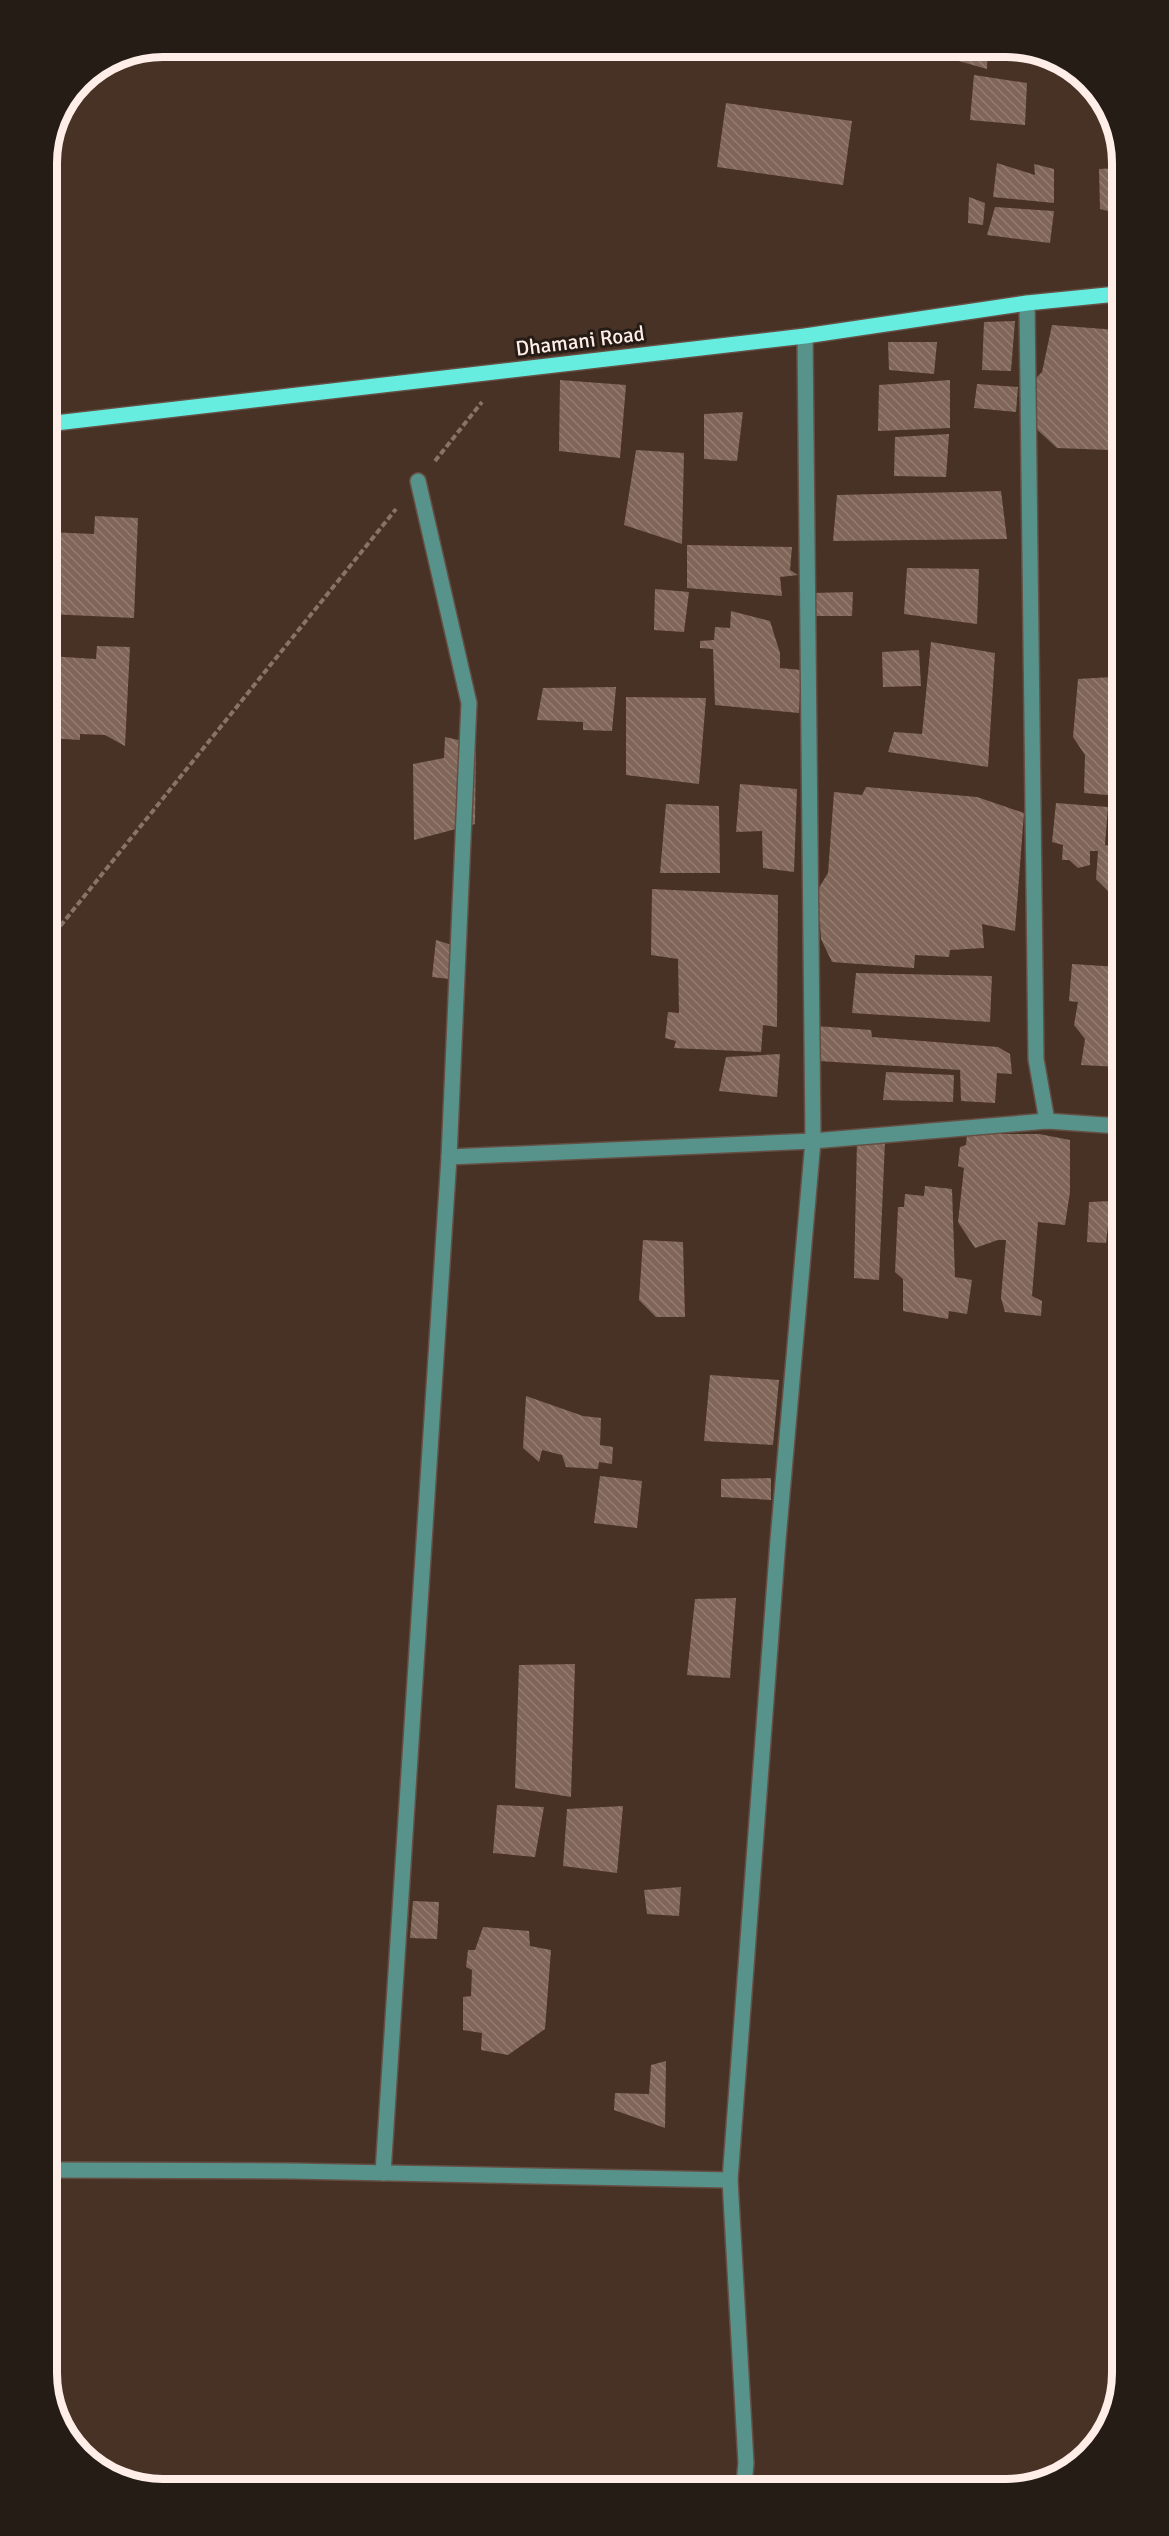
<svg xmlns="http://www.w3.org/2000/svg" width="1169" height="2536" font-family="Signika,sans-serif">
  <defs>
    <pattern id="building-back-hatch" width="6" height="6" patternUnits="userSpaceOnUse" patternTransform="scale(1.5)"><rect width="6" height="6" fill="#806658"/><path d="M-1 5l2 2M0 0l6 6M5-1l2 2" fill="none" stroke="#937c70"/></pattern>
  </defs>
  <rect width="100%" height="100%" fill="#483125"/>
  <g fill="url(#building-back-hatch)">
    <path d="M950,47H988L987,69L955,60V49Z"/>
    <path d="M974,75L1027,83L1025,125L970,120Z"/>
    <path d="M726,103L852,121L843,185L717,167Z"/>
    <path d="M997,163L1035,175L1034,164L1054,169V203L993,197Z"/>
    <path d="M1116,168V213L1100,209L1099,169Z"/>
    <path d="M969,197L985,203L983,225L968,223Z"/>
    <path d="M995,207L1054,211L1050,243L987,235Z"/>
    <path d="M1015,321L1011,371L982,370L984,322Z"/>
    <path d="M1052,325L1117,330V486L1113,485L1110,450L1057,448L1030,423L1032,382L1042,372Z"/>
    <path d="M888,342H937L934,374L889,370Z"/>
    <path d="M560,380L626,385L620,458L559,451Z"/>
    <path d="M950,380V428L878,431L879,385Z"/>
    <path d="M977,384L1018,387L1016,412L974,408Z"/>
    <path d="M743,412L737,461L704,459V414Z"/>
    <path d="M949,434L946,477L894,476L895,437Z"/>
    <path d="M636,450L684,453L682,544L624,525Z"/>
    <path d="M1001,491L1007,539L833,541L837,495Z"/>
    <path d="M95,516L138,518L134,618L48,614V532L94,534Z"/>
    <path d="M687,545L792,547L790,570L798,575L780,577L782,596L687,588Z"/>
    <path d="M907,568L979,569L977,624L904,614Z"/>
    <path d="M655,589L689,592L684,632L654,630Z"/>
    <path d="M853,592L852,616H810L811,593Z"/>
    <path d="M731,611L770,621L780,653V668L801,670L799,713L715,705L713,649L700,648V641L714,640L715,627L730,628Z"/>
    <path d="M1113,634H1118V796L1084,793L1085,755L1073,737L1078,679L1112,677Z"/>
    <path d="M931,642L995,653L988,767L888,752L894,732L922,734Z"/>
    <path d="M97,646L130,647L125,746L105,735L80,734V740L48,738V656L96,659Z"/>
    <path d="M919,650L921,686L883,687L882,652Z"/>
    <path d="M616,687L612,731L583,730V722L537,720L543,688Z"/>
    <path d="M626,697L706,698L699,784L626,775Z"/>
    <path d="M445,737L476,744L475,824L414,840L413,764L444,758Z"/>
    <path d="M740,784L797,789L794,872L763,868L762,831L736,832Z"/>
    <path d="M866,787L977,797L1024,813L1015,931L982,924L984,948L950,950L949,957L915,955L914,968L832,962L821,939L820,923H814L817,891L828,873L834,792L862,795Z"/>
    <path d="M1056,803L1108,807L1105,845L1114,847L1118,835V901L1096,879L1098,851H1090V865L1078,868L1069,860H1062L1063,845L1052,842Z"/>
    <path d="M666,804L719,806L720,873H660Z"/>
    <path d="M652,889L778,895L777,1027L763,1025L761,1052L674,1048L676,1041L665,1038L668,1012L679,1013L678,959L651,955Z"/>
    <path d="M436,940L458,947V980L432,977Z"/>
    <path d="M1072,964L1119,967V1067L1081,1065L1085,1039L1074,1025L1078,1002L1069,1001Z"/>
    <path d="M856,973L992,976L990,1022L852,1013Z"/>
    <path d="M816,1026L871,1030L872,1037L998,1047L1010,1054L1012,1074L997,1073L995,1103L961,1101L960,1070L819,1061Z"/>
    <path d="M780,1054L777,1097L719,1091L726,1057Z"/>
    <path d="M886,1072L954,1075L953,1102L883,1100Z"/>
    <path d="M967,1134H1039L1070,1140V1192L1065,1225L1038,1222L1032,1296L1042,1301L1041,1316L1005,1312L1001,1298L1006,1240H998L975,1248L958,1222L964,1168L958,1166L960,1147L966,1145Z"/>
    <path d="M857,1140L885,1141L879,1280L854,1278Z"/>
    <path d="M925,1186L952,1189L955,1277L972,1280L967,1314L949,1311L948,1319L903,1311V1279L895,1272L898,1207H904L905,1194L924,1196Z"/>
    <path d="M1111,1201L1106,1243L1087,1242L1089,1202Z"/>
    <path d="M643,1240L683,1242L685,1317H656L639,1300Z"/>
    <path d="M710,1375L779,1380L773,1445L704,1441Z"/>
    <path d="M526,1396L583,1416L601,1418L600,1445L613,1447L612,1464L599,1462L598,1469L566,1467L562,1455L542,1450L539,1462L523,1448Z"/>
    <path d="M600,1476L642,1481L637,1528L594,1523Z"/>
    <path d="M771,1478V1500L721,1497V1479Z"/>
    <path d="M736,1598L730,1678L687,1675L695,1599Z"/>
    <path d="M575,1664L571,1797L515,1788L519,1665Z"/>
    <path d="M497,1805L544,1807L535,1857L493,1853Z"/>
    <path d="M623,1806L617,1873L563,1866L567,1809Z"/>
    <path d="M681,1887L679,1916L647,1914L644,1890Z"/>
    <path d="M413,1901L439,1902L437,1939L410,1938Z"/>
    <path d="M483,1927L529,1931L530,1946L551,1950L545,2029L508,2055L481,2050L482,2033L463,2030V1997L471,1996L472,1970L466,1967L468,1950H475Z"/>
    <path d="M666,2061L665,2128L614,2110L615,2093L649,2094L651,2065Z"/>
    <path d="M562,2482L605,2484V2486H562Z"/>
  </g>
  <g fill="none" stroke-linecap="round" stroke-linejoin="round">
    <defs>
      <g id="minor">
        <path d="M1027,303L1036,1059L1047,1121"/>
        <path d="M449,1157L813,1141L1047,1121L1119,1126"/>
        <path d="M52,2170L292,2171L730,2180"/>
        <path d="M383,2173L449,1157L469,703L418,481"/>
        <path d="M744,2485L746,2463L730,2180L778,1540L813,1141L805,336"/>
      </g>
      <path id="major" d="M47,424L805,336L1027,303L1117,294"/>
    </defs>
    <use href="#minor" stroke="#654f44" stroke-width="18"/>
    <use href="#major" stroke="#654f44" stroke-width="18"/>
    <g stroke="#887369" stroke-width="4" stroke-dasharray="6 3" stroke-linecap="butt">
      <path d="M435,461L482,402"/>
      <path d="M49,940L396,509"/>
    </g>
    <use href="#minor" stroke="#57928b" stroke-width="15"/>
    <use href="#major" stroke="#67eddf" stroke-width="15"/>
  </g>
  <g text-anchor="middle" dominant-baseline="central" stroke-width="6" stroke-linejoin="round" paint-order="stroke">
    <g font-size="21" fill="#feeee7" stroke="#261c16">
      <text transform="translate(580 341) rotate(-7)">Dhamani Road</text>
    </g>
  </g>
  <path d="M0 0H1169V2536H0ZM163 57H1006A106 106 0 0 1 1112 163V2373A106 106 0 0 1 1006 2479H163A106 106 0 0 1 57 2373V163A106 106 0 0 1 163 57Z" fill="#261c16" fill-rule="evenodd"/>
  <path fill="none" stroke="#feeee7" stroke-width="8" d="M163 57H1006A106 106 0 0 1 1112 163V2373A106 106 0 0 1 1006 2479H163A106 106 0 0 1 57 2373V163A106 106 0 0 1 163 57Z"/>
</svg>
